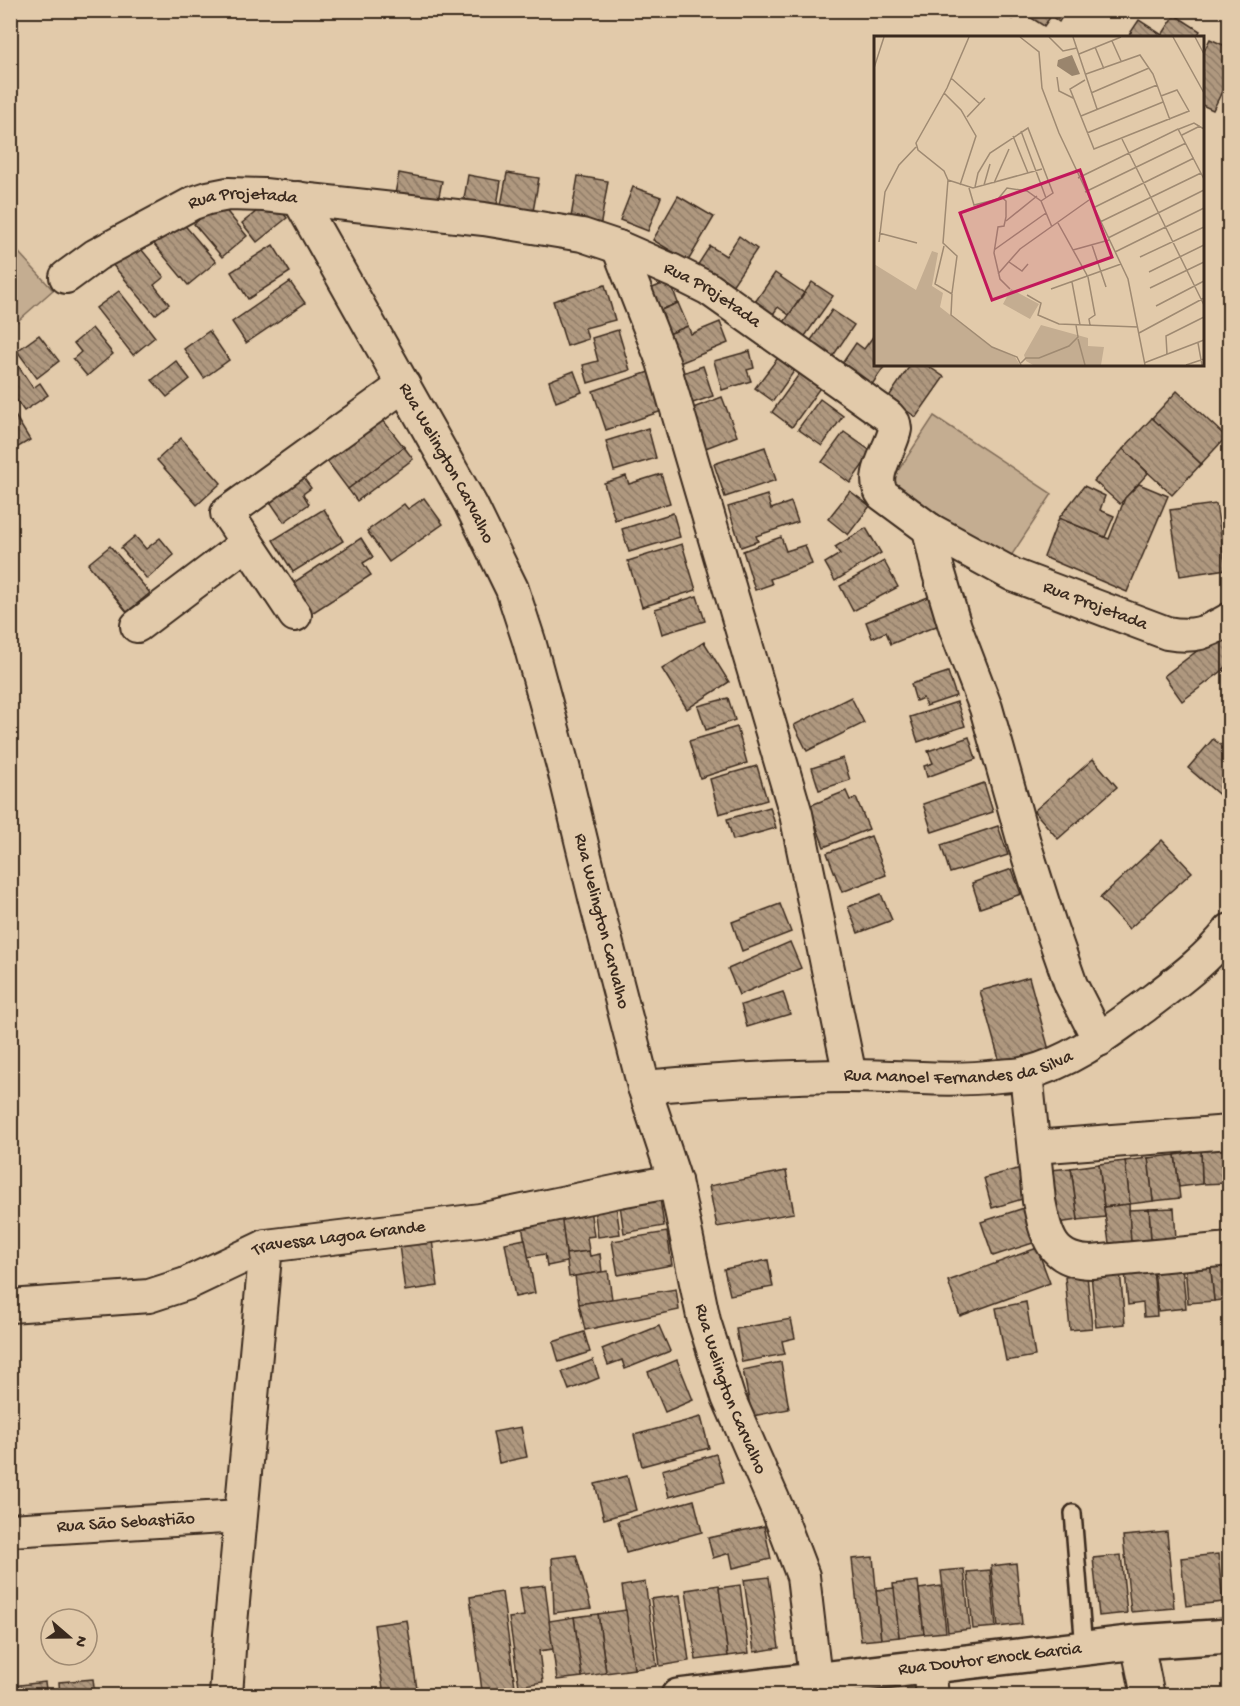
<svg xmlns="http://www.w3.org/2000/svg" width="1240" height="1706" font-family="'Gochi Hand',sans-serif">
  <defs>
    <pattern id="building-back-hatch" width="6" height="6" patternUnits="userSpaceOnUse" patternTransform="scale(1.5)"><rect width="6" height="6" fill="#af987f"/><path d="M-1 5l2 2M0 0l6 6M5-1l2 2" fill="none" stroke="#907c67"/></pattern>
  </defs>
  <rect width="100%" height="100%" fill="#e2caaa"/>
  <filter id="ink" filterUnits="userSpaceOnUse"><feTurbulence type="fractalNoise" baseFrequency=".0167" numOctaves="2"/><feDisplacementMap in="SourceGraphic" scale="12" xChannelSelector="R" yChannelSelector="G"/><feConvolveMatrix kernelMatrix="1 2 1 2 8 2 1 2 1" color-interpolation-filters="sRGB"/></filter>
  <g filter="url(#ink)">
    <g fill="#c4ad91" stroke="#806c58" stroke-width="1.5">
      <path d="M10,243L53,290L11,327H10Z"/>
      <path d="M934,416L1052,494L1003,568L886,489Z"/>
    </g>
    <g fill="url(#building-back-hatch)" stroke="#3b2a1e" stroke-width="1.5">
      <path d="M998,10H1017L1012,19Z"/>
      <path d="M1027,10H1066L1059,22L1051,16L1044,26L1025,14Z"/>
      <path d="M1175,15L1200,31L1196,38H1127L1139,20L1162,35Z"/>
      <path d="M1210,39L1230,48V75L1213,110L1202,105V55Z"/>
      <path d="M399,173L442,181L438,201L395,194Z"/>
      <path d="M507,173L539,178L532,217L500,211Z"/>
      <path d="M468,175L501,181L496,211L463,205Z"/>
      <path d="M578,176L608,181L600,228L570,223Z"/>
      <path d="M633,187L661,197L648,231L620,220Z"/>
      <path d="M678,196L714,217L688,261L653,240Z"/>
      <path d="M272,199L287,218L257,242L242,223Z"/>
      <path d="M219,202L247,236L222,257L194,224Z"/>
      <path d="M181,221L216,262L188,285L154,244Z"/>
      <path d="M739,236L757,249L730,289L697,266L710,246L726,256Z"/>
      <path d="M137,244L164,277L154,285L169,304L155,315L112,264Z"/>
      <path d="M273,245L290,272L248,299L231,272Z"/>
      <path d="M775,273L804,293L789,315L778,307L771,317L753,305Z"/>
      <path d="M670,281L678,303L654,313L645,291Z"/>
      <path d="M290,282L305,303L246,343L232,322Z"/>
      <path d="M812,282L833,296L803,339L782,325Z"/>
      <path d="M605,285L615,320L585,328L588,339L567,346L553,301Z"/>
      <path d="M119,291L155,337L133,355L96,308Z"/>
      <path d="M678,303L688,326L664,336L654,313Z"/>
      <path d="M832,310L854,325L831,359L809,343Z"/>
      <path d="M720,322L728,343L675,365L664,336L688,326L691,334Z"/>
      <path d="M92,328L113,354L87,376L73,359L81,352L74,343Z"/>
      <path d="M618,330L630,370L588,383L583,365L598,361L592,338Z"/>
      <path d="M209,331L229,360L204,378L184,349Z"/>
      <path d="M875,334L876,364H886L871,386L841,365L856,343L864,349Z"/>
      <path d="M39,335L59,361L37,378L17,351Z"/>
      <path d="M750,351L754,368L747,370L751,381L722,390L714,361Z"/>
      <path d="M780,355L797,367L773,401L755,388Z"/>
      <path d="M176,361L190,379L167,397L152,380Z"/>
      <path d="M17,364L33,388L40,383L48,395L24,411L10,391V368Z"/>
      <path d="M911,364H925L944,377L916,417L888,398Z"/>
      <path d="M703,366L713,396L687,405L677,375Z"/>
      <path d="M802,370L822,385L792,427L772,412Z"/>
      <path d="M574,371L582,392L556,402L549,381Z"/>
      <path d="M649,372L662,411L606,430L593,391Z"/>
      <path d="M10,391L16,400L10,404Z"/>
      <path d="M1177,391L1226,437L1201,464L1152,418Z"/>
      <path d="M722,397L737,436L703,449L688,410Z"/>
      <path d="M820,399L843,416L822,446L798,429Z"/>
      <path d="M14,414L30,440L10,452V416Z"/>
      <path d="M379,415L404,447L348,489L324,457Z"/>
      <path d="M1152,418L1201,464L1172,495L1123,449Z"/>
      <path d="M648,428L656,458L614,471L606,441Z"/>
      <path d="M844,432L872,452L850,483L822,462Z"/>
      <path d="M181,438L221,483L197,505L157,460Z"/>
      <path d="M404,447L413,459L357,501L348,489Z"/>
      <path d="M765,447L776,480L725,497L714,464Z"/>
      <path d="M1123,449L1148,473L1120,504L1094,481Z"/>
      <path d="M300,473L311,488L303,494L309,504L284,522L267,497Z"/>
      <path d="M661,474L670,503L615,520L604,483L626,476L629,484Z"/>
      <path d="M1139,484L1168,496L1127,592L1044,557L1059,518L1109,539L1125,498Z"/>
      <path d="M1084,486L1105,496L1100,510L1114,516L1105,537L1059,518Z"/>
      <path d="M850,491L870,506L848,535L828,519Z"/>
      <path d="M767,495L771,509L791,502L798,522L756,536L758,541L741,547L728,507Z"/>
      <path d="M424,498L443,524L389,562L367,531L404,504L408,509Z"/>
      <path d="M1216,504L1226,569L1180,576L1170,510Z"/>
      <path d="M324,509L343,541L293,572L273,540Z"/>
      <path d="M673,513L680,537L629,552L622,529Z"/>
      <path d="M866,528L881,553L835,581L825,563L840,554L835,547Z"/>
      <path d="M135,536L146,549L160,538L174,555L147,579L121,548Z"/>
      <path d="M781,537L786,551L805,545L812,564L770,579L772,584L755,590L743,551Z"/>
      <path d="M361,538L373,557L363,563L371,575L312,613L293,583Z"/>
      <path d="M682,544L696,590L642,607L628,561Z"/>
      <path d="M110,546L150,593L127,612L88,564Z"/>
      <path d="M884,561L898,587L853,611L840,586Z"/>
      <path d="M697,596L705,621L662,634L655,609Z"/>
      <path d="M928,597L939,625L891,644L886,632L872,638L866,622Z"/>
      <path d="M1230,626V665L1182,701L1164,676Z"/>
      <path d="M704,642L729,682L687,709L662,669Z"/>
      <path d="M1230,665V678L1223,669Z"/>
      <path d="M948,672L956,696L926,706L923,698L916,701L911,684Z"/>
      <path d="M851,697L864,723L807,751L794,725Z"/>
      <path d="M728,698L735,720L706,730L698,706Z"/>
      <path d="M957,702L965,726L918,742L910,717Z"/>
      <path d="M737,727L747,763L700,778L689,741Z"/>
      <path d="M969,737L976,759L927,777L924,766L933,763L928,751Z"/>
      <path d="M1213,739L1230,752V804L1188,768Z"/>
      <path d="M843,758L850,780L819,790L812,768Z"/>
      <path d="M1093,759L1117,787L1058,839L1034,811Z"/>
      <path d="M757,766L767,800L719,814L710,779Z"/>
      <path d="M984,783L993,812L932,832L923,804Z"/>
      <path d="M846,791L850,800L856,798L869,829L824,847L809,806Z"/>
      <path d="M770,807L776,828L733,840L727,819Z"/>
      <path d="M998,826L1008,855L950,873L941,845Z"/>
      <path d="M871,836L886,875L842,892L827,853Z"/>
      <path d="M1162,840L1192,872L1129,929L1100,898Z"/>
      <path d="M1012,869L1021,894L980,908L972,883Z"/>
      <path d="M881,894L892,920L858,933L848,907Z"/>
      <path d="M780,904L791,932L742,951L732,922Z"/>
      <path d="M790,942L801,968L739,995L728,969Z"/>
      <path d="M1029,977L1049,1050L1000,1063L980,991Z"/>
      <path d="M783,992L790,1014L747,1027L741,1005Z"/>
      <path d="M1226,1148V1183L1202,1184L1201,1151Z"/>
      <path d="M1201,1151L1202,1184L1179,1187L1175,1155Z"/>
      <path d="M1175,1155L1180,1198L1153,1201L1148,1158Z"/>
      <path d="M1148,1158L1153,1201L1130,1204L1125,1161Z"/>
      <path d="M1125,1161L1130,1204L1104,1207L1099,1164Z"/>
      <path d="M1099,1164L1105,1217L1078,1220L1071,1168Z"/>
      <path d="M1021,1168L1029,1197L992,1208L984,1178Z"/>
      <path d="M1071,1168L1078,1220L1058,1223L1051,1170Z"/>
      <path d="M786,1171L794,1213L717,1227L709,1186Z"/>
      <path d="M660,1199L664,1226L624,1233L620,1205Z"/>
      <path d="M1129,1204L1131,1242L1109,1243L1104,1207Z"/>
      <path d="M616,1205L620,1234L598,1237L594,1208Z"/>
      <path d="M1024,1208L1036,1242L993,1256L981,1222Z"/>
      <path d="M1174,1208L1176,1239L1151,1241L1149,1209Z"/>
      <path d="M590,1209L594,1236L587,1237L589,1251L566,1254L561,1214Z"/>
      <path d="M1149,1209L1151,1241L1131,1242L1129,1210Z"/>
      <path d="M561,1214L567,1262L547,1266L545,1254L528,1257L522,1226Z"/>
      <path d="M667,1232L672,1265L618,1275L612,1241Z"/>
      <path d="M525,1239L535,1293L515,1297L505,1243Z"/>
      <path d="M432,1240L438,1286L405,1291L399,1245Z"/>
      <path d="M1037,1248L1050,1283L960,1316L948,1281Z"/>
      <path d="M589,1251L590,1256L600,1254L602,1272L569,1277L566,1254Z"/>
      <path d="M768,1260L773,1287L730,1295L724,1269Z"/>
      <path d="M1230,1260V1299L1214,1301L1210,1262Z"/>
      <path d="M1210,1262L1214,1301L1188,1303L1185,1264Z"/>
      <path d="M1182,1265L1186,1308L1158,1311L1154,1268Z"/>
      <path d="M1153,1268L1157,1316L1144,1317L1143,1303L1128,1305L1125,1271Z"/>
      <path d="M608,1271L612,1299L579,1304L575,1276Z"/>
      <path d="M1120,1271L1125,1324L1096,1327L1091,1274Z"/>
      <path d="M1087,1275L1092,1328L1070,1330L1065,1277Z"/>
      <path d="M676,1289L679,1310L585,1330L579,1304Z"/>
      <path d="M1026,1302L1035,1356L1006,1361L996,1308Z"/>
      <path d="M791,1319L795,1338L782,1341L785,1354L742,1362L736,1329Z"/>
      <path d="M659,1326L670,1351L625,1369L622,1360L608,1365L602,1349Z"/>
      <path d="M584,1332L590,1352L559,1362L553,1342Z"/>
      <path d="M593,1360L599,1378L569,1390L562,1372Z"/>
      <path d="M677,1360L693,1400L665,1412L648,1372Z"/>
      <path d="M781,1362L789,1409L752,1416L743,1370Z"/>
      <path d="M701,1417L709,1448L642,1466L634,1435Z"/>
      <path d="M521,1427L527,1457L499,1463L493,1432Z"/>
      <path d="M716,1454L724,1482L669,1497L662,1470Z"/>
      <path d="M627,1476L636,1510L604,1519L595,1484Z"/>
      <path d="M694,1500L702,1532L626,1553L618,1521Z"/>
      <path d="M764,1526L771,1559L733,1568L730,1553L713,1558L708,1538Z"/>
      <path d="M1167,1532L1174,1608L1131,1612L1123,1536Z"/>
      <path d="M1218,1554L1223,1602L1186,1606L1181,1558Z"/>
      <path d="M576,1555L591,1608L554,1613L552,1558Z"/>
      <path d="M1121,1555L1127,1613L1099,1616L1093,1558Z"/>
      <path d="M873,1557L881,1639L861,1641L852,1559Z"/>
      <path d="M1016,1563L1022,1624L998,1627L991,1566Z"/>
      <path d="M964,1569L970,1629L948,1632L941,1571Z"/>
      <path d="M990,1570L996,1627L973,1629L967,1572Z"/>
      <path d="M769,1577L779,1648L754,1652L744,1580Z"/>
      <path d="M918,1581L924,1634L899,1637L893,1584Z"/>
      <path d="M645,1582L657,1666L634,1669L622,1586Z"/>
      <path d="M545,1585L553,1649L539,1651L543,1682L519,1686L509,1618L524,1616L520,1588Z"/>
      <path d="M719,1585L728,1656L696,1660L686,1590Z"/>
      <path d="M740,1585L749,1653L728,1656L719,1588Z"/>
      <path d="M941,1586L946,1632L924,1634L919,1589Z"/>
      <path d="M894,1588L899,1637L881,1639L876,1590Z"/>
      <path d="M502,1592L515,1686L482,1691L470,1597Z"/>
      <path d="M680,1595L689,1661L660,1666L651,1599Z"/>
      <path d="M626,1610L634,1669L606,1673L598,1614Z"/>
      <path d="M598,1614L606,1673L582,1677L574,1617Z"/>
      <path d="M574,1617L582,1677L557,1680L549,1621Z"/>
      <path d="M407,1620L418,1696H384L374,1625Z"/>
      <path d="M93,1679L95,1696H60L59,1682Z"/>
      <path d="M45,1682L47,1696H13L12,1686Z"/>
    </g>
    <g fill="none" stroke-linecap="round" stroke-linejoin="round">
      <defs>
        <path id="service" d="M1073,1513L1084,1649"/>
        <g id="minor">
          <path id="s1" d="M298,198L471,505L512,589L529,641L564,770L596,902L644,1087L675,1181L704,1321L728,1397L779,1513L803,1576L815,1679"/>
          <path d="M618,247L663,362L796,814L850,1076"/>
          <path id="s2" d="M66,277L96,255L193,203L208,198L228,194L264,195L484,219L582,235L618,247L673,271L709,289L888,416L894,423L895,429C892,449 868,476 883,495L929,529L1013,575L1167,633C1194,638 1206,633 1230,619"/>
          <path d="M929,529L938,570L955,627L986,708L1025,846L1050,925L1071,985L1099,1040"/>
          <path d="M295,615L227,513L404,385"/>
          <path d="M137,626L247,543"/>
          <path d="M1026,1073L1039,1201C1046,1235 1051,1262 1092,1262L1230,1249"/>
          <path id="s3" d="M644,1087C712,1081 780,1076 849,1076C899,1076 949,1082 999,1076C1008,1075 1018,1075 1027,1073C1072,1062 1108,1033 1145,1006C1175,983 1206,961 1230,930"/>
          <path d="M1034,1147L1230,1132"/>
          <path id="s4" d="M10,1306L149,1296L186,1284L266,1246L480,1220L619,1191L675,1181"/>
          <path id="s5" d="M10,1530L240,1516"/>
          <path d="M1137,1642L1148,1696"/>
          <path d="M929,1668L932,1696"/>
          <path d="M226,1696L230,1634L266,1246"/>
        </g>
        <g id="tertiary">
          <path id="s6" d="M678,1696L1137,1642L1230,1636"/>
        </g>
      </defs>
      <use href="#service" stroke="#3b2a1e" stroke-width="20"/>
      <use href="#minor" stroke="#3b2a1e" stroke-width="36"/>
      <use href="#tertiary" stroke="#3b2a1e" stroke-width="38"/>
      <use href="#service" stroke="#e2caaa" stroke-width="15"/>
      <use href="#minor" stroke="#e2caaa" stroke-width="32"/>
      <use href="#tertiary" stroke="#e2caaa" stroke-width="33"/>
    </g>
  </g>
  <g text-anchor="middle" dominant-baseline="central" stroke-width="5" stroke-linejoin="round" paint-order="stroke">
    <g font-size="18" fill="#3b2a1e" stroke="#e2caaa">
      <text stroke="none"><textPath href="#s2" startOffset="198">Rua Projetada</textPath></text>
      <text stroke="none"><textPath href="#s2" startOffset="684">Rua Projetada</textPath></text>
      <text stroke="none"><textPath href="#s1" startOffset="304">Rua Welington Carvalho</textPath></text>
      <text stroke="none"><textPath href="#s2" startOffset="1224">Rua Projetada</textPath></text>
      <text stroke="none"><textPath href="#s1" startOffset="790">Rua Welington Carvalho</textPath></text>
      <text stroke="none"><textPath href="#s3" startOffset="316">Rua Manoel Fernandes da Silva</textPath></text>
      <text stroke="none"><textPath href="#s4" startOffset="340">Travessa Lagoa Grande</textPath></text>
      <text stroke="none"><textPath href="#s1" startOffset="1276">Rua Welington Carvalho</textPath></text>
      <text stroke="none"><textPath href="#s5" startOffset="116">Rua São Sebastião</textPath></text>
      <text stroke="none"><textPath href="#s6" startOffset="314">Rua Doutor Enock Garcia</textPath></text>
    </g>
  </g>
  <g transform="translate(874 36)">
    <rect width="330" height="330" fill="#e2caaa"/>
    <path d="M58,215L64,217L58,250L69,257L66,271L116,310L141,321L146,329H0V228L42,254ZM137,253L165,268L156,283L129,268ZM167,289L214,302V310L230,311L227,329H159L152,325L150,319Z" fill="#c4ad91"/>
    <path d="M198,19L206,38L198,40L183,30L184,24Z" fill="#9a856d"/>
    <path fill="none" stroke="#9f8a72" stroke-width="1.5" d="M146,1L165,16L168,52L185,97L254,243L271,329M175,1L189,15L203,12M199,1L223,73M299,1L330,57M321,1L330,18M238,5L247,25M221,11L230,33M205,18L247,1M0,32L10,1M212,38L266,19L279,38L296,84M183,41L185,55L199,62M77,42L106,68M211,44L196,53L220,113L315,75L303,54L287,60M70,57L87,74L102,100L86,149M217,57L275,32M207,80L283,49M93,81L111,62M305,93L320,87L330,93M147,95L172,162M213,97L289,66M308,99L326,90M139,100L154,137M248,103L330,269M204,142L304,93L330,143M74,144L70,135L44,114L42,107L73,52L95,1M74,144L69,207L83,220L78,257M74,144L99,152L168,133M120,147L135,113M110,149L116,128M101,151L104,137L116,117L154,92L179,157L167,165M95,152L100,169L124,163L133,152L153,155L167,165L178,191M211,156L312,107M126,160L132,165V181L130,190L124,191L120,217L126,243L136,253M219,172L320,122M132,185L163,160M226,186L327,137M184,187L214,241L221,279L215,283L216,289M5,197L43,207M234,202L330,154M5,206L11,156L25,129L42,111M218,209L232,251M70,210L61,248L78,258L77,279L118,311L143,321L147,329M120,214L172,177M199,214L235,204M241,216L330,172M266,221L330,191M135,226L148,235L154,228M275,236L330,209M124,238L146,213L215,164M198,246L206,289M276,252L330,226M177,253L247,228M153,259L167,267L164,279L185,288L264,291M282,270L330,245M265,297L330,262M204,303L211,329M324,307L328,329M293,318L292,300L330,281M147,327L152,322H165L195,310L204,301L202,289M270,327L330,304M312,329L330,323"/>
    <path fill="#c2185b" fill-opacity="0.15" stroke="#c2185b" stroke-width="3" d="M206,134L238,221L118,264L86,177Z"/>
    <rect width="330" height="330" fill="none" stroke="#3b2a1e" stroke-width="3"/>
  </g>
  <rect width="1240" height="1706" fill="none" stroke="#e2caaa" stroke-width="36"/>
  <rect x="18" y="18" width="1204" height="1670" fill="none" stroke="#3b2a1e" stroke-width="2" filter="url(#ink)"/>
  <g transform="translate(69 1637) rotate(110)"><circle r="28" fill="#e2caaa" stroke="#9f8a72" stroke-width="1.5"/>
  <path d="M0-4.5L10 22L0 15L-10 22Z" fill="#3b2a1e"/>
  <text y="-9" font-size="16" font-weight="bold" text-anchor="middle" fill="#3b2a1e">N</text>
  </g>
</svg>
